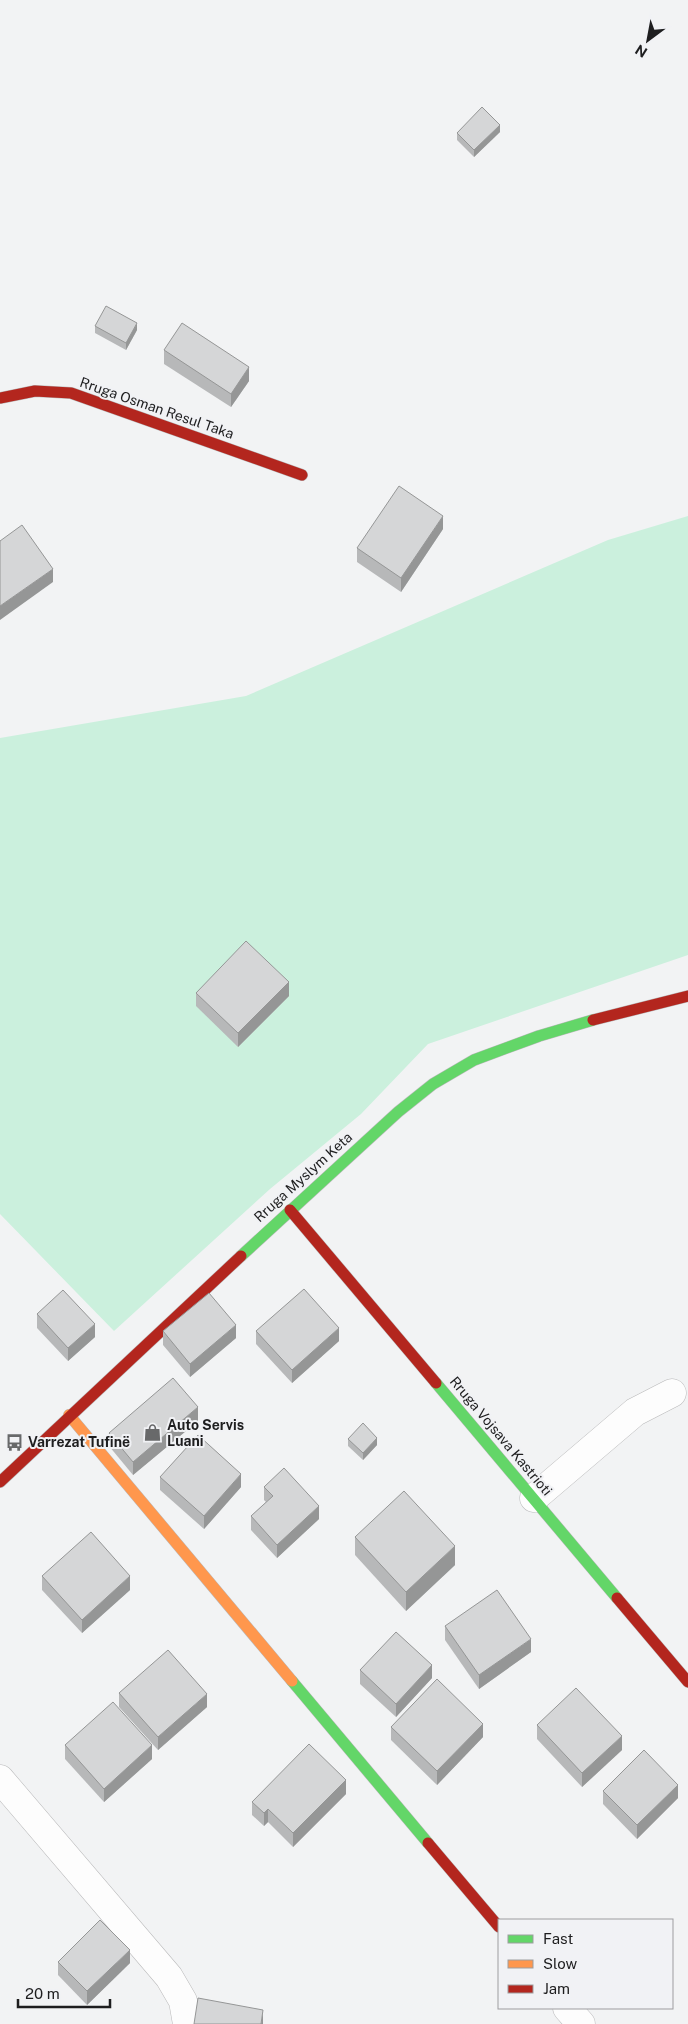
<svg xmlns="http://www.w3.org/2000/svg" width="688" height="2024" font-family="'Public Sans',sans-serif">
  <rect width="100%" height="100%" fill="#f2f3f4"/>
  <path fill="#cbf0dd" d="M688,516V955L428,1044L361,1114L270,1189L114,1331L0,1214V738L246,696L608,540Z"/>
  <g fill="none" stroke-linecap="round" stroke-linejoin="round">
    <defs>
      <g id="street">
        <path d="M534,1498L635,1412L672,1393"/>
        <path d="M0,1779L169,1977L183,2001L187,2024"/>
        <path d="M567,2008L581,2024"/>
      </g>
      <g id="fast">
        <path d="M241,1256L398,1112L433,1084L474,1060L539,1036L593,1020"/>
        <path d="M436,1383L617,1598"/>
        <path d="M292,1681L428,1843"/>
      </g>
      <path id="slow" d="M69,1415L292,1681"/>
      <g id="jam">
        <path d="M0,398L35,391L71,393L302,475"/>
        <path d="M593,1020L688,996"/>
        <path d="M290,1210L436,1383"/>
        <path d="M0,1482L241,1256"/>
        <path d="M617,1598L688,1682"/>
        <path d="M428,1843L499,1927"/>
      </g>
    </defs>
    <use href="#street" stroke="#b9b9ba" stroke-width="29"/>
    <use href="#fast" stroke="#b9b9ba" stroke-width="12"/>
    <use href="#slow" stroke="#b9b9ba" stroke-width="12"/>
    <use href="#jam" stroke="#b9b9ba" stroke-width="12"/>
    <use href="#street" stroke="#fdfdfd" stroke-width="28"/>
    <use href="#fast" stroke="#63d668" stroke-width="11"/>
    <use href="#slow" stroke="#ff974d" stroke-width="11"/>
    <use href="#jam" stroke="#b3261e" stroke-width="11"/>
  </g>
  <g fill="#b7b8b9">
    <path d="M500,132L474,157L457,140V133Z"/>
    <path d="M95,326L137,330L126,350L95,333Z"/>
    <path d="M164,350L249,381L231,407L164,364Z"/>
    <path d="M443,529L401,592L357,562V548Z"/>
    <path d="M196,993L289,996L238,1047L196,1006Z"/>
    <path d="M37,1314L95,1337L68,1361L37,1328Z"/>
    <path d="M163,1331L236,1338L190,1377L163,1345Z"/>
    <path d="M256,1331L339,1341L292,1383L256,1344Z"/>
    <path d="M198,1421L133,1475L109,1446V1433Z"/>
    <path d="M348,1439L377,1445L363,1460L348,1446Z"/>
    <path d="M160,1477L241,1487L204,1529L160,1490Z"/>
    <path d="M264,1487L319,1519L277,1558L251,1530V1516L266,1502L264,1500Z"/>
    <path d="M355,1537L455,1565L406,1611L355,1555Z"/>
    <path d="M42,1576L130,1590L82,1633L42,1590Z"/>
    <path d="M445,1626L531,1652L479,1689L445,1640Z"/>
    <path d="M360,1670L432,1678L396,1717L360,1684Z"/>
    <path d="M119,1693L207,1707L158,1750L119,1707Z"/>
    <path d="M537,1725L622,1750L582,1787L537,1739Z"/>
    <path d="M391,1727L483,1737L437,1785L391,1740Z"/>
    <path d="M65,1745L152,1759L104,1802L65,1759Z"/>
    <path d="M603,1791L678,1798L637,1839L603,1804Z"/>
    <path d="M346,1794L293,1847L268,1822L264,1826L252,1815V1802Z"/>
    <path d="M58,1962L130,1963L87,2005L58,1975Z"/>
  </g>
  <g fill="#959696">
    <path d="M500,125V132L474,157V150Z"/>
    <path d="M137,323V330L126,350V343Z"/>
    <path d="M249,367V381L231,407V394Z"/>
    <path d="M443,516V529L401,592V578Z"/>
    <path d="M53,569V582L0,620V606Z"/>
    <path d="M289,982V996L238,1047V1033Z"/>
    <path d="M95,1324V1337L68,1361V1348Z"/>
    <path d="M236,1325V1338L190,1377V1364Z"/>
    <path d="M339,1328V1341L292,1383V1370Z"/>
    <path d="M198,1407V1421L133,1475V1462Z"/>
    <path d="M377,1438V1445L363,1460V1453Z"/>
    <path d="M241,1474V1487L204,1529V1516Z"/>
    <path d="M319,1506V1519L277,1558V1545Z"/>
    <path d="M455,1546V1565L406,1611V1592Z"/>
    <path d="M130,1576V1590L82,1633V1620Z"/>
    <path d="M531,1639V1652L479,1689V1675Z"/>
    <path d="M432,1665V1678L396,1717V1704Z"/>
    <path d="M207,1694V1707L158,1750V1737Z"/>
    <path d="M483,1724V1737L437,1785V1771Z"/>
    <path d="M622,1736V1750L582,1787V1773Z"/>
    <path d="M152,1745V1759L104,1802V1789Z"/>
    <path d="M346,1780V1794L293,1847V1833Z"/>
    <path d="M678,1785V1798L637,1839V1825Z"/>
    <path d="M268,1809V1822L264,1826V1813Z"/>
    <path d="M130,1950V1963L87,2005V1991Z"/>
    <path d="M263,2010V2024H261Z"/>
  </g>
  <g fill="#d5d6d7" stroke="#959696">
    <path d="M482,107L500,125L474,150L457,133Z"/>
    <path d="M106,306L137,323L126,343L95,326Z"/>
    <path d="M182,323L249,367L231,394L164,350Z"/>
    <path d="M399,486L443,516L401,578L357,548Z"/>
    <path d="M22,525L53,569L0,606V541Z"/>
    <path d="M246,941L289,982L238,1033L196,993Z"/>
    <path d="M304,1289L339,1328L292,1370L256,1331Z"/>
    <path d="M63,1290L95,1324L68,1348L37,1314Z"/>
    <path d="M209,1293L236,1325L190,1364L163,1331Z"/>
    <path d="M173,1378L198,1407L133,1462L109,1433Z"/>
    <path d="M363,1423L377,1438L363,1453L348,1439Z"/>
    <path d="M198,1435L241,1474L204,1516L160,1477Z"/>
    <path d="M284,1468L319,1506L277,1545L251,1516L273,1496L264,1487Z"/>
    <path d="M404,1491L455,1546L406,1592L355,1537Z"/>
    <path d="M91,1532L130,1576L82,1620L42,1576Z"/>
    <path d="M497,1590L531,1639L479,1675L445,1626Z"/>
    <path d="M396,1632L432,1665L396,1704L360,1670Z"/>
    <path d="M168,1650L207,1694L158,1737L119,1693Z"/>
    <path d="M437,1679L483,1724L437,1771L391,1727Z"/>
    <path d="M576,1688L622,1736L582,1773L537,1725Z"/>
    <path d="M113,1702L152,1745L104,1789L65,1745Z"/>
    <path d="M309,1744L346,1780L293,1833L268,1809L264,1813L252,1802Z"/>
    <path d="M644,1750L678,1785L637,1825L603,1791Z"/>
    <path d="M100,1920L130,1950L87,1991L58,1962Z"/>
    <path d="M198,1998L263,2010L261,2024H194Z"/>
  </g>
  <defs>
    <symbol id="shop-bare" viewBox="-9 -9 18 18"><path d="M-5-2.5h2.3a2.7 3.5 0 0 1 5.4 0H5L5.5 6h-11ZM-1.5-2.5h3a1.5 2.3 0 0 0-3 0Z" fill="#68696a" stroke="#f1f2f5" stroke-width="2.5" paint-order="stroke"/></symbol>
    <symbol id="bus-bare" viewBox="-9 -9 18 18"><path d="M-5-6H5V4H4V6H2V4H-2V6H-4V4H-5ZM-3.5-4V0h7V-4ZM-3.5 1.2v1.5H-2V1.2ZM2 1.2v1.5H3.5V1.2Z" fill="#68696a" stroke="#f1f2f5" stroke-width="2.5" paint-order="stroke"/></symbol>
  </defs>
  <g fill-rule="evenodd">
    <use href="#shop-bare" x="140" y="1420" width="25" height="25"/>
    <use href="#bus-bare" x="2" y="1430" width="25" height="25"/>
  </g>
  <g text-anchor="middle" dominant-baseline="central" stroke-width="4" stroke-linejoin="round" paint-order="stroke">
    <g font-size="14" fill="#1e1e1f" stroke="#f1f2f5">
      <text transform="translate(157 408) rotate(19)">Rruga Osman Resul Taka</text>
      <text transform="translate(303 1177) rotate(-42)">Rruga Myslym Keta</text>
      <text transform="translate(501 1436) rotate(50)">Rruga Vojsava Kastrioti</text>
    </g>
    <g font-size="14" font-weight="bold" fill="#1e1e1f" stroke="#f1f2f5" text-anchor="start">
      <text x="167" y="1425">Auto Servis<tspan x="167" dy="16">Luani</tspan></text>
      <text x="28" y="1442">Varrezat Tufinë</text>
    </g>
  </g>
  <rect x="498" y="1919" width="175" height="90" fill="#f1f2f5" stroke="#9d9d9f"/>
  <rect x="508" y="1935" width="25" height="8" fill="#63d668" stroke="#9d9d9f"/>
  <text x="543" y="1944" font-size="15" fill="#1e1e1f">Fast</text>
  <rect x="508" y="1960" width="25" height="8" fill="#ff974d" stroke="#9d9d9f"/>
  <text x="543" y="1969" font-size="15" fill="#1e1e1f">Slow</text>
  <rect x="508" y="1985" width="25" height="8" fill="#b3261e" stroke="#9d9d9f"/>
  <text x="543" y="1994" font-size="15" fill="#1e1e1f">Jam</text>
  <g transform="translate(648 40) rotate(212)" stroke="#f1f2f5" stroke-width="4" paint-order="stroke">
  <path d="M0-4L9 19L0 12L-9 19Z" fill="#1e1e1f"/>
  <text y="-8" font-size="14" font-weight="bold" text-anchor="middle" fill="#1e1e1f">N</text>
  </g>
  <path d="M18 1999v8h92v-8" fill="none" stroke="#1e1e1f" stroke-width="2.5"/>
  <text x="25" y="1999" font-size="15" fill="#1e1e1f" stroke="#f1f2f5" stroke-width="4" paint-order="stroke">20 m</text>
</svg>
